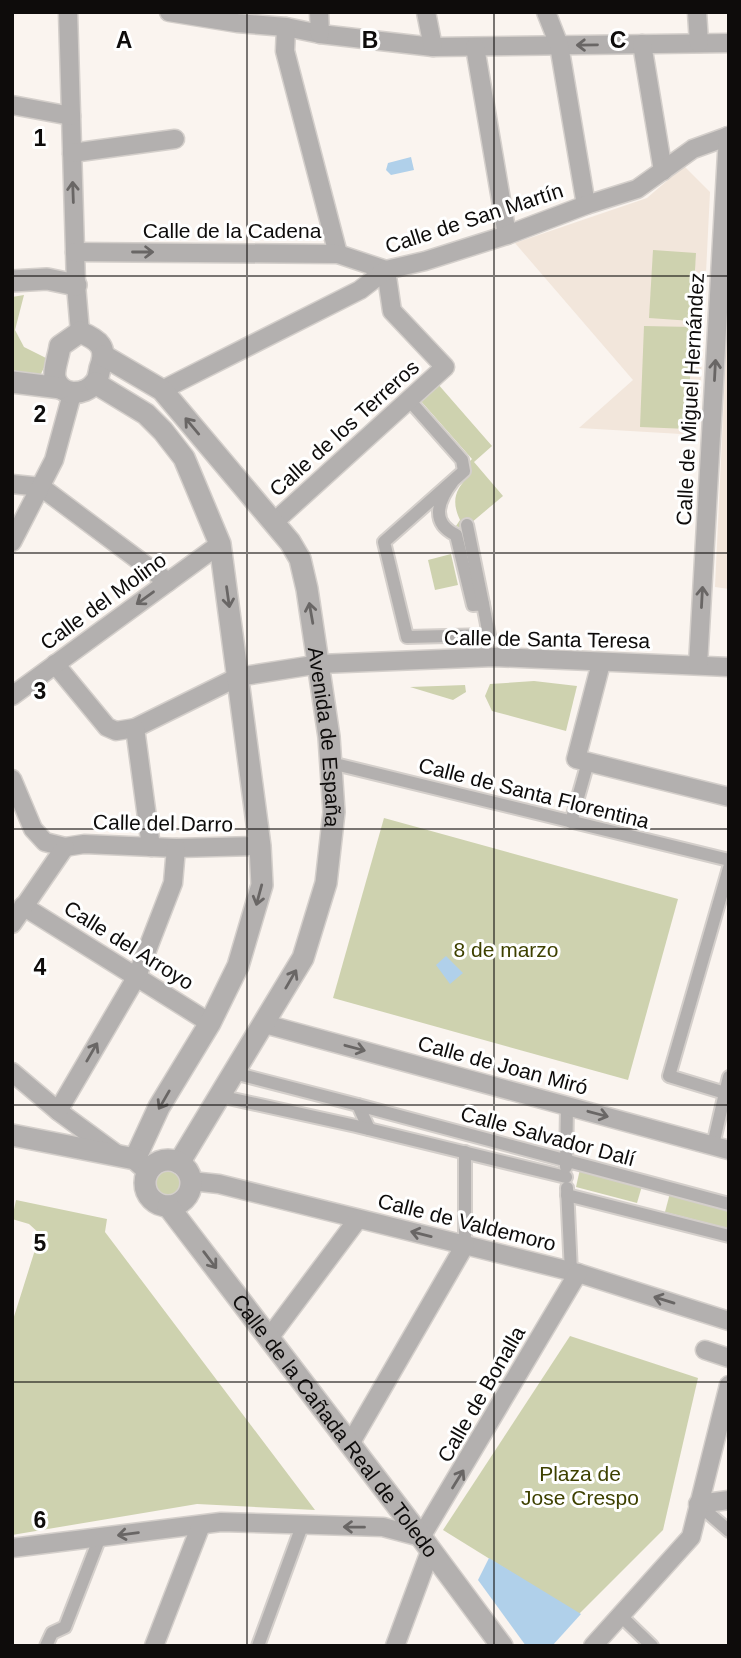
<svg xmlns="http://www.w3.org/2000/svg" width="741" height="1658" font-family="Arial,sans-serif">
  <rect width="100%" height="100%" fill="#faf4ef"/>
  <g fill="#f2e6db">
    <path d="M684,166L710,192L698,435L579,428L633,380L515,243L647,198Z"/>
    <path d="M729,289V589L715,587Z"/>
  </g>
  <g fill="#ced2af">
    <path d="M653,250L696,253L692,321L649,318Z"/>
    <path d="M24,295L15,330L24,347L48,359L40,376L12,370V297Z"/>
    <path d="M644,326L692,327L688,429L640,427Z"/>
    <path d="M437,383L492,446L474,462L503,496L471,523L461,528L456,526L460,520C451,501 455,489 470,475L467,471V464L472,459L419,399Z"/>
    <path d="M451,554L458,585L435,590L428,560Z"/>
    <path d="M534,681L577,686L566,731L492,711L485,696L490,684Z"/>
    <path d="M465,685L466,692L453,700L410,687Z"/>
    <path d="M384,818L678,899L628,1080L333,998Z"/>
    <path d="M580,1169L642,1186L637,1203L576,1187Z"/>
    <circle cx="168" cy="1184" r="13"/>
    <path d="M670,1193L729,1209L727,1228L665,1212Z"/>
    <path d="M16,1200L107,1219L105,1232L315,1510L197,1504L12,1535V1323L40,1234L29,1224L12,1219Z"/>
    <path d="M570,1336L698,1378L663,1530L579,1614L443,1530Z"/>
  </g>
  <g fill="#b0d0ea">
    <path d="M411,157L414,170L391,175L386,170L388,163Z"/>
    <path d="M446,956L463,973L450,984L436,965Z"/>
    <path d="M489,1558L581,1614L552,1646H526L478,1580Z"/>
  </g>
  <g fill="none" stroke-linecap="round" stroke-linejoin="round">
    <defs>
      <g id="pedestrian">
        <path d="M409,400L462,460L464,471L384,542L407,637L489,635L483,604L473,605L456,535C429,522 439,499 453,481"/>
        <path d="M467,525L483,604"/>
        <path d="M331,763L729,860"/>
        <path d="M571,822L588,762"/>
        <path d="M729,868L669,1076L725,1093L729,1077"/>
        <path d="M234,1073L358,1105L369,1129"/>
        <path d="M219,1096L356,1126L566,1177"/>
        <path d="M358,1105L729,1204"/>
        <path d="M713,1145L725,1093"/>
        <path d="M465,1152V1245"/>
        <path d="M566,1167L567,1106"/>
        <path d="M567,1188L571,1272"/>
        <path d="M567,1195L729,1236"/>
        <path d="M698,1504L729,1531"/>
        <path d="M621,1616L652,1646"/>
        <path d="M46,1646L52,1633L65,1627L100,1537"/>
        <path d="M258,1646L302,1526"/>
      </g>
      <g id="minor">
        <path d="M68,12L76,285L80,332"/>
        <path d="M169,12L237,23L286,27L320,34L433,47L729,43"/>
        <path d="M319,12L320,34"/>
        <path d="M426,12L433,47"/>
        <path d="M546,12L559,45L586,205"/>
        <path d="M697,12L699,43"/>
        <path d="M286,27L285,51L338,254"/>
        <path d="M642,44L663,171"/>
        <path d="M475,47L507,235"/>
        <path d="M12,105L71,116"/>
        <path d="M72,153L175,139"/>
        <path d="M75,252L338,254L386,270L392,311L445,367L273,523"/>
        <path d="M162,390L360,290L386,270L425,261L507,235L586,205L637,189L693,149L729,136"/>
        <path d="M12,484L41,487L168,582"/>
        <path d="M12,542L54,460L72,394"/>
        <path d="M601,663L576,759L729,797"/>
        <path d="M55,664L107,727L116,731L135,728L238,677L320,664L494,657L729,667"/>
        <path d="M698,665L728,136"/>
        <path d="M12,696L220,544"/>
        <path d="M135,728L151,847"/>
        <path d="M12,779L33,829L45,842L65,847L84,844L176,848L260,846"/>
        <path d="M23,906L210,1023"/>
        <path d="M12,924L65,847"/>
        <path d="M265,1024L729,1150"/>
        <path d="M12,1072L58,1111L118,1155"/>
        <path d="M58,1111L137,976L173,883L176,848"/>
        <path d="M191,1181L219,1184L578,1273L729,1321"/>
        <path d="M269,1338L358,1219"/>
        <path d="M705,1350L729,1358"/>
        <path d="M350,1444L465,1245"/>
        <path d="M698,1504L729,1500"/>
        <path d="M12,1548L221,1522L383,1527L421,1537L578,1273"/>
        <path d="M154,1646L201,1525"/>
        <path d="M395,1646L431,1549"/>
        <path d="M593,1646L691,1537L729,1385"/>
      </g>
      <g id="tertiary">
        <path d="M12,281L47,279L76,285"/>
        <path d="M80,332C99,340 108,347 100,368C99,373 98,380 95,383C84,396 60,397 55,378C53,370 59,355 60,346Z"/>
        <path id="s1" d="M104,356L162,390L290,542L300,559L307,589L329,737L334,812L326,883L303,958L179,1163"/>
        <path d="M12,382L61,388"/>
        <path d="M95,383L146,414L163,431L184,458L220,544L260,846L262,885L238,966L210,1023L159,1107L135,1159"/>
        <path d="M12,1135L135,1159L144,1167"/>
        <circle cx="168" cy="1183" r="23"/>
        <path id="s2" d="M168,1206L421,1537L502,1646"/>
      </g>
    </defs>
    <use href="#pedestrian" stroke="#d4cfcb" stroke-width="16"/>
    <use href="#minor" stroke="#d4cfcb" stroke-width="21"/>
    <use href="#tertiary" stroke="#d4cfcb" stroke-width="24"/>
    <use href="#pedestrian" stroke="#b3b0af" stroke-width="12"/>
    <use href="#minor" stroke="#b3b0af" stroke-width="18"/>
    <use href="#tertiary" stroke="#b3b0af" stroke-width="21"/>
  </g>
  <defs><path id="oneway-shaft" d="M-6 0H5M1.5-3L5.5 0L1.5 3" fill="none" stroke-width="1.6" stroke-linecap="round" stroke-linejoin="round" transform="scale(1.75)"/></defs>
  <g stroke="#696665">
    <use href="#oneway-shaft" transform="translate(587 45) rotate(179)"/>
    <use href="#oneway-shaft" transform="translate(73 192) rotate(-92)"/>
    <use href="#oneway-shaft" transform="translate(143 252)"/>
    <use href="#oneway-shaft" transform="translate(715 370) rotate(-87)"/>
    <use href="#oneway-shaft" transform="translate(192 426) rotate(-130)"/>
    <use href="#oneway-shaft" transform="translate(228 597) rotate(82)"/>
    <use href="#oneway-shaft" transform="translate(702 597) rotate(-87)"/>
    <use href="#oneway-shaft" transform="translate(145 598) rotate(144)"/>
    <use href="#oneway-shaft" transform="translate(311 613) rotate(-100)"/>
    <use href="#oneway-shaft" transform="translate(259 895) rotate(105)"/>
    <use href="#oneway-shaft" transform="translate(291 979) rotate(-60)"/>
    <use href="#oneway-shaft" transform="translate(355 1048) rotate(15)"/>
    <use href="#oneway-shaft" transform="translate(92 1052) rotate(-60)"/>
    <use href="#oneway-shaft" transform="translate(164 1100) rotate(120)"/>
    <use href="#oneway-shaft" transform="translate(598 1114) rotate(15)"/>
    <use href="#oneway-shaft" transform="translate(421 1234) rotate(-166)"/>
    <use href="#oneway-shaft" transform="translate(210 1260) rotate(53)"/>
    <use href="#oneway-shaft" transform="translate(664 1300) rotate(-163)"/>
    <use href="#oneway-shaft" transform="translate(458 1479) rotate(-58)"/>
    <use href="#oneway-shaft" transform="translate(354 1527) rotate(-179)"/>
    <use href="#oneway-shaft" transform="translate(128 1534) rotate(173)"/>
  </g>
  <path fill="none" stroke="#0e0c0b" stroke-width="2" stroke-opacity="0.55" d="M247,12V1646M494,12V1646M12,276H729M12,553H729M12,829H729M12,1105H729M12,1382H729"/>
  <g text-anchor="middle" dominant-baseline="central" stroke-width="6" stroke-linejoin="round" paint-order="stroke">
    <g font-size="21" fill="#0e0c0b" stroke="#fff">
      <text transform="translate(474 218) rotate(-18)">Calle de San Martín</text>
      <text x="232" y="230">Calle de la Cadena</text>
      <text transform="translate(690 399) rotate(-87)">Calle de Miguel Hernández</text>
      <text transform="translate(344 428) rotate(-42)">Calle de los Terreros</text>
      <text transform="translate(103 601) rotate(-36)">Calle del Molino</text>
      <text transform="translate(547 639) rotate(1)">Calle de Santa Teresa</text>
      <text stroke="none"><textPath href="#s1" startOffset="466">Avenida de España</textPath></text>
      <text transform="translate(534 793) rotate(14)">Calle de Santa Florentina</text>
      <text transform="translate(163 823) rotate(1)">Calle del Darro</text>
      <text transform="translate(129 945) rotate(32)">Calle del Arroyo</text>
      <text transform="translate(503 1065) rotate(15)">Calle de Joan Miró</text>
      <text transform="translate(548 1136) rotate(15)">Calle Salvador Dalí</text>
      <text transform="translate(467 1222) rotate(14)">Calle de Valdemoro</text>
      <text transform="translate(481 1394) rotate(-60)">Calle de Bonalla</text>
      <text stroke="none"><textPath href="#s2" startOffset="276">Calle de la Cañada Real de Toledo</textPath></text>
    </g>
    <g font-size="21" fill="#3e4100" stroke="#fff">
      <text x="506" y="949">8 de marzo</text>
      <text x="580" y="1473">Plaza de<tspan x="580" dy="24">Jose Crespo</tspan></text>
    </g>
  </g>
  <g font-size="23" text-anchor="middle" font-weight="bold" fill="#0e0c0b" stroke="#fff" stroke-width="6" stroke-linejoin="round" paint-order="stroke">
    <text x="124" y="48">A</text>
    <text x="370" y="48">B</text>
    <text x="618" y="48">C</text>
    <text x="40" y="146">1</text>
    <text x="40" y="422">2</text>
    <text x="40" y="699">3</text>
    <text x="40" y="975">4</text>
    <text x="40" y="1251">5</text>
    <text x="40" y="1528">6</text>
  </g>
  <rect width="741" height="1658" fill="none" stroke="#0e0c0b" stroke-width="28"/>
</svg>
